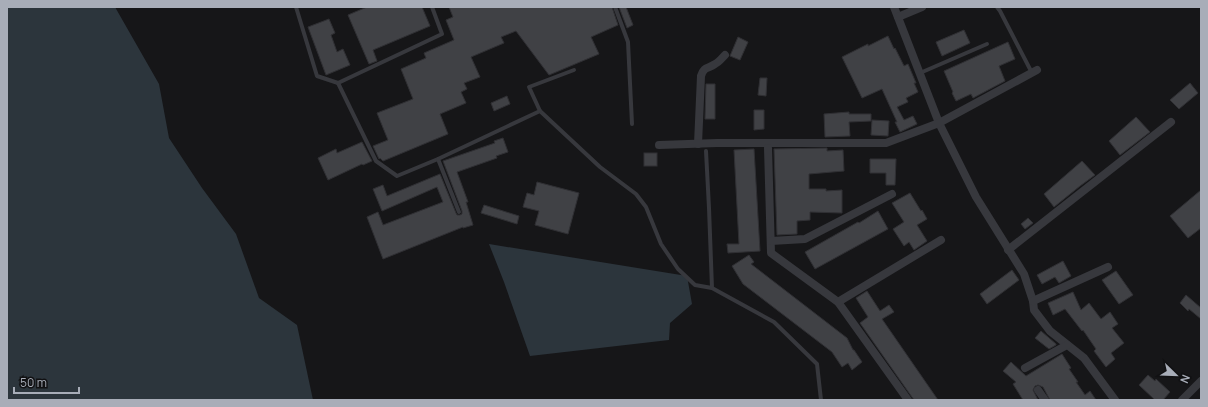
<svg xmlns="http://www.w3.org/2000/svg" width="1208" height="407" font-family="Manrope,sans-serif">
  <rect width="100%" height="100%" fill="#161618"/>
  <g fill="#2c353c">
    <path d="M7,7H115L159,84L169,138L202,188L236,234L259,298L297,325L313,400H7Z"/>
    <path d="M489,244L687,276L692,304L670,323L669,340L530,356L504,282Z"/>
  </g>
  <g fill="#404145" stroke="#303034">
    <path d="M367,7H422L430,26L373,50L377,61L369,64L348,15Z"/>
    <path d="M449,7H612L618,25L591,37L599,54L549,75L516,31L501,37L504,43L471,57L480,77L464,83L467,89L461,92L466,103L440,114L448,134L383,161L380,158L379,159L373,146L388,140L377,113L413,99L401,69L426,58L424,53L454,40L446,20L453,17Z"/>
    <path d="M619,7H626L633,25L627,28Z"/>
    <path d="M329,19L335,33L331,35L337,52L343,49L350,65L326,75L308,27Z"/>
    <path d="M964,30L970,43L942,56L936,42Z"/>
    <path d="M888,36L894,49L895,48L904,66L908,64L916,83H914L918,92L906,98L908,102L897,107L904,120L913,116L917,124L900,132L895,122H897L882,89L862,98L842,57L868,44V46Z"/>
    <path d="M738,37L748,42L740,60L730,56Z"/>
    <path d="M1008,42L1015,59L999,66L1005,81L973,98L971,94L956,101L952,93L953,92L944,71Z"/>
    <path d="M760,78H767L766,96L758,95Z"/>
    <path d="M1190,83L1198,93L1179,109L1170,100Z"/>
    <path d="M706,84H715V119H705Z"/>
    <path d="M507,96L510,104L494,111L491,103Z"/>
    <path d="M754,110H764V129L754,130Z"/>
    <path d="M849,112V114H871V121L849,122L850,136L825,137L824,114Z"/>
    <path d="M1136,117L1150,132L1120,155L1109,141Z"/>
    <path d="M872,120L889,121L888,136L871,135Z"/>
    <path d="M503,138L508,152L496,156L497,158L457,172L468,202H466L473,225L463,228V227L383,259L367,217L378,212L383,225L443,202L437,187L382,211L373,189L383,185L387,196L440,174L456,213L457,215H460L462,214V211L443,161L495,143L494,141Z"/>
    <path d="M362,142L372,161L363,165L362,164L328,180L318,158L336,149L337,153Z"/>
    <path d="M827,148V151L843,150L844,171L809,174V189H826V191L842,190V213L810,212V220L797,221V234L777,235L774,149Z"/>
    <path d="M754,149L760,251L728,253L727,244H739L734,150Z"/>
    <rect x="644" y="153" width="13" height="13"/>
    <path d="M870,159H896L895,185H886V173H870Z"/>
    <path d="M1082,161L1095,175L1080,186L1054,207L1044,194Z"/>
    <path d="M537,182L579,193L568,234L535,225L539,211L523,207L527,193L534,195Z"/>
    <path d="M1201,190V228L1188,238L1170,216Z"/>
    <path d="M910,193L921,211L922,210L927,219L917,225L927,241L914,250L909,242L904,246L893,229L904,222L892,203Z"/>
    <path d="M484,205L519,216L517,224L481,213Z"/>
    <path d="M878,211L888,229L815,269L805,252L858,222L859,223Z"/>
    <path d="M1028,218L1033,223L1025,229L1021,224Z"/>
    <path d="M749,255L754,262L751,264L847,338L853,350H854L862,362L852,370L848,363L842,367L832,352L743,284L732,266Z"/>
    <path d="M1063,261L1071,276L1059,283L1055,277L1042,284L1037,275Z"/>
    <path d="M1012,270L1019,280L987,304L980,294Z"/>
    <path d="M1116,271L1133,295L1119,304L1102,280Z"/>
    <path d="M867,291L880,311L889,305L894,312L882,319L938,400H914L860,323L868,317L856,298Z"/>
    <path d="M1073,292L1081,310L1089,303L1101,319L1110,312L1118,324L1112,328L1124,343L1111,353L1115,359L1106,367L1094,351L1096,349L1083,330L1082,331L1065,309L1053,315L1048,303Z"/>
    <path d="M1186,295L1201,308V319L1189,309L1188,311L1180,303Z"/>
    <path d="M1041,331L1056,344V345L1049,349L1035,338Z"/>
    <path d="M1062,354L1071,368L1069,369L1078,382H1076L1085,395L1090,391L1096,400H1050L1043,387L1038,385L1035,386L1033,390L1038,400H1023L1013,384L1016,382L1003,371L1011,362L1026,376Z"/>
    <path d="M1148,375L1155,381L1156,379L1170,392L1163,400H1155L1139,385Z"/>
  </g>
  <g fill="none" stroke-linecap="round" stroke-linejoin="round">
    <g stroke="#37383d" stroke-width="4">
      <path d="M296,7L317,76L338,83"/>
      <path d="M432,7L442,34L338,83L376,161L397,176L438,159L540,111L600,167L636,194L646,207L661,244L678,269L695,285L712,288"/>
      <path d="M615,7L628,42L632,124"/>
      <path d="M997,7L1000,11L1032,73"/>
      <path d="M920,73L987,44"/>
      <path d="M540,111L529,87L574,70"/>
      <path d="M706,151L709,208L712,288L774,322L817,364L821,400"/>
      <path d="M438,159L459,212"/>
    </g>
    <g stroke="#37383d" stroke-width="8">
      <path d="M894,7L939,123L976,197L1024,274L1033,301L1034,310L1050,331L1084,358L1115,400"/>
      <path d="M898,17L922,7"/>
      <path d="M698,144L701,76C704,66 708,69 715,64C719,62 722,58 725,55"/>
      <path d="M659,145L717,143H886L939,123L1037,70"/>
      <path d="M768,148L771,253L838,302L908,400"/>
      <path d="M771,241L805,239L892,194"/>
      <path d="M1008,250L1171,122"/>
      <path d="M1033,301L1108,267"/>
      <path d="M838,302L941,240"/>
      <path d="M1025,368L1067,345"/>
      <path d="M1038,390L1045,400"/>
      <path d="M1182,400L1201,381"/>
    </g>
  </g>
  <rect width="1208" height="407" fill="none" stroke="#a8adb8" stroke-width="16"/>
  <g transform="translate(1176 375) rotate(113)" stroke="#111113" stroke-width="3" paint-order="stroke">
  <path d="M0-3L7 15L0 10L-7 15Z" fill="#a8adb8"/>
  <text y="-6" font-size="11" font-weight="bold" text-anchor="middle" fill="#a8adb8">N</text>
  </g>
  <path d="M14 387v6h65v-6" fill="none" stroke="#a8adb8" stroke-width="2"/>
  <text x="20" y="387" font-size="12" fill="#a8adb8" stroke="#111113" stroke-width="3" paint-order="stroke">50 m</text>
</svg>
